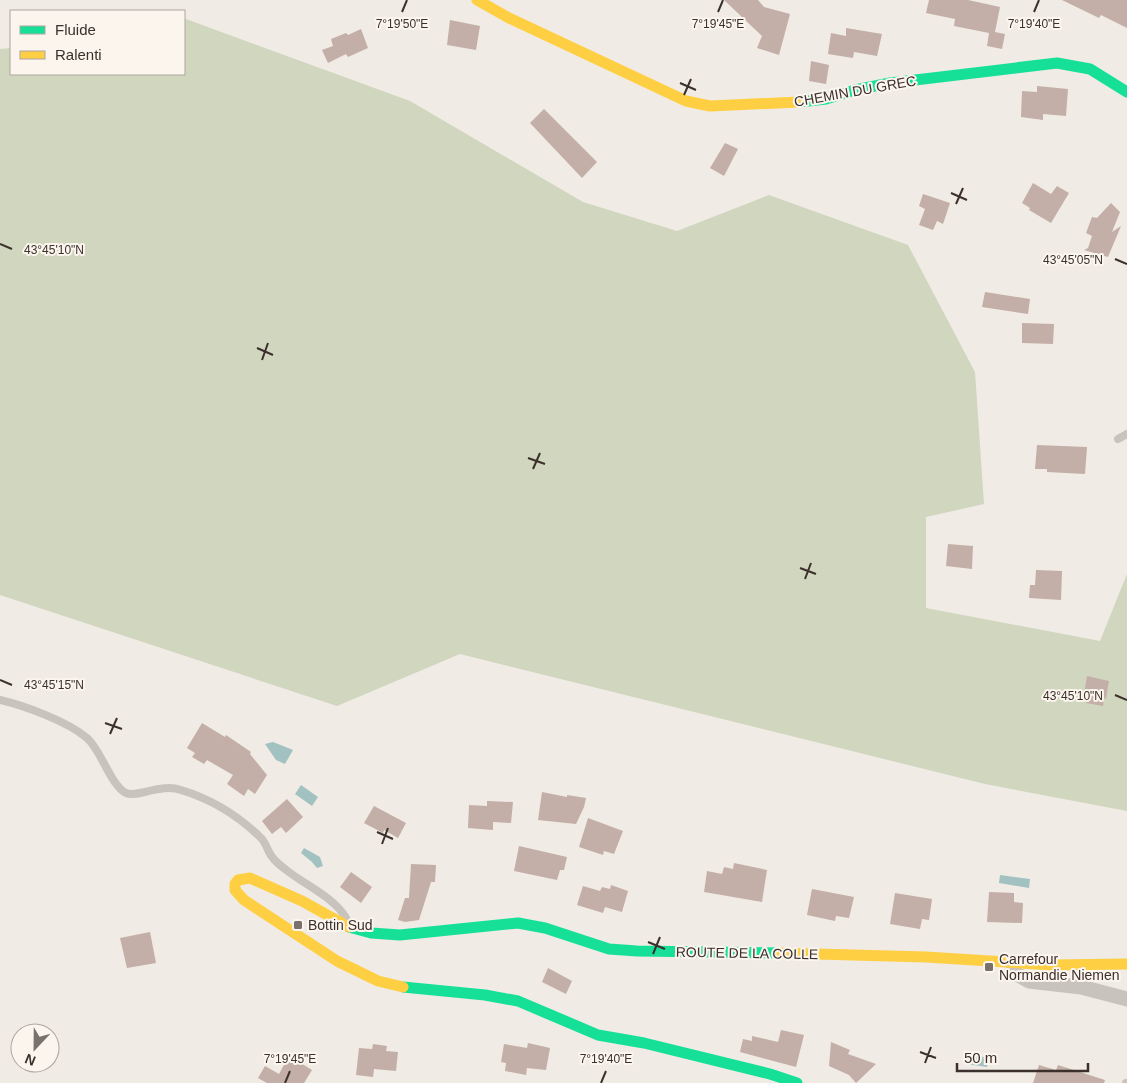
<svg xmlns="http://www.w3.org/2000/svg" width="1127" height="1083" font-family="Arial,sans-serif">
  <rect width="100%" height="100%" fill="#f0ebe5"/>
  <path fill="#d1d6bf" d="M186,19L410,101L583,202L677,231L769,195L908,245L975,372L984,504L926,517V608L1100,641L1127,574V811L985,784L460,654L337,706L0,595V49L11,48V74H184V20Z"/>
  <g fill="#a1c2c1">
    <path d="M273,742L293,750L285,764L276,760L265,744Z"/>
    <path d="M301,785L318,797L312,806L295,794Z"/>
    <path d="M304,848L320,857L323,866L317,868L312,862L301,853Z"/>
    <path d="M1000,875L1030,879L1029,888L999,883Z"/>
    <path d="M967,1054L989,1058L987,1067L966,1064Z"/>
  </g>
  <g fill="#c3afa7">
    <path d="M724,0H758L764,7L790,14L779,55L757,48L762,36Z"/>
    <path d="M929,0H968L1000,7L995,32L1005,34L1002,49L987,46L989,33L954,26L955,19L926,13Z"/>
    <path d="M1062,0H1127V28L1101,15L1099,18Z"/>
    <path d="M450,20L480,26L476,50L447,45Z"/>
    <path d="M846,28L882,34L877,56L854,52L853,58L828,54L831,33L846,36Z"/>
    <path d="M361,29L368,48L348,57L346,54L328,63L322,50L333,46L331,39L346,33L348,35Z"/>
    <path d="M811,61L829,65L826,84L809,81Z"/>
    <path d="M1037,86L1068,89L1066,116L1043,114V120L1021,117L1022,91L1037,92Z"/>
    <path d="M544,109L597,162L582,178L530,123Z"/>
    <path d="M725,143L738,149L724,176L710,168Z"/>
    <path d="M1033,183L1051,194L1057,186L1069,193L1051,223L1029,210L1030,208L1022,203Z"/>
    <path d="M923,194L950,203L943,224L937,221L933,230L919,225L925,209L919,206Z"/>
    <path d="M1111,203L1120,212L1112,232L1121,226L1108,257L1084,250L1088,248L1092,236L1086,233L1092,217L1097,218Z"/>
    <path d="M985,292L1030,299L1028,314L982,307Z"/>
    <path d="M1022,323L1054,324L1053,344L1022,343Z"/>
    <path d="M1037,445L1087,447L1085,474L1047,472V469H1035Z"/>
    <path d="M948,544L973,546L972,569L946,566Z"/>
    <path d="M1036,570L1062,571L1061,600L1029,598L1030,585H1035Z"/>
    <path d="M1087,676L1109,681L1106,699L1104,698L1103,706L1086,703L1088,695L1084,694Z"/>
    <path d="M202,723L225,737L226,735L251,752L250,754L267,775L255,794L248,789L244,796L227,784L233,775L207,760L204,764L192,757L195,753L187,748Z"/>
    <path d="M542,792L567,797V795L586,798L584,807L576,824L538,820Z"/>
    <path d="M287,799L303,817L286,833L281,827L272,834L262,821Z"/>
    <path d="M487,801L513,802L511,823L493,822V830L468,828L469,805L487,806Z"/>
    <path d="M374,806L406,823L398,838L384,830L383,833L364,823Z"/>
    <path d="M588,818L623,831L614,854L604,851L603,855L579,847Z"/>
    <path d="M519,846L567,857L564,870H560L557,880L514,871Z"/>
    <path d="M734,863L767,870L762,902L704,892L707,871L722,874L724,867L733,869Z"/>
    <path d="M411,864L436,865L435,882H431L419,920L405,922L398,920L405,898H409Z"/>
    <path d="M351,872L372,887L361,903L340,887Z"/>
    <path d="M611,885L628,891L622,912L605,907L603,913L577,905L583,886L600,891L602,887L610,889Z"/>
    <path d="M812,889L854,897L849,918L836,916L835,921L807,915Z"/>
    <path d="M989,892L1014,893V902L1023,903L1022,923L987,922Z"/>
    <path d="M895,893L932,899L929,920L922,919L920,929L890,924Z"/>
    <path d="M150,932L156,963L127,968L120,938Z"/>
    <path d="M548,968L572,981L566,994L542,982Z"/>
    <path d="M781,1030L804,1035L796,1067L740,1052L743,1039L752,1041V1036L778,1042Z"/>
    <path d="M831,1042L850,1050L848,1054L876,1064L856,1083L849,1075L829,1066Z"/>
    <path d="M528,1043L550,1048L546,1070L527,1068L526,1075L505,1071L506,1063L501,1062L504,1044L527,1048Z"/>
    <path d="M373,1044L387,1046L386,1051L398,1052L396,1071L374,1069L373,1077L356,1075L359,1048L372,1049Z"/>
    <path d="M289,1056L312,1070L304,1083H267L258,1078L265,1066L279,1074Z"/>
    <path d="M1039,1065L1056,1070L1058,1065L1105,1080L1104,1083H1033Z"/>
  </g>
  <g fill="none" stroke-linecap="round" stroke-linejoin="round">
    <g stroke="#c9c3be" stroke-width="8">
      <path d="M1118,439L1127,434"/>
      <path d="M0,700C25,706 67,721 87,738C101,750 111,786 126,793C138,798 161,783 181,790C211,799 240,817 262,839C267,845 268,853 273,858C276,862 281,866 285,869C303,884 334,897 346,918"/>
      <path d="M1126,1083H1127"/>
    </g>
    <path stroke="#c9c3be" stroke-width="15" d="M1013,962L1015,973L1029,981L1081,987L1127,999"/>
    <g stroke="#16e098" stroke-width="11">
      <path d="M799,102L826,99L855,90L890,83L1057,63L1090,69L1127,92"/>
      <path d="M349,927L371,933L400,935L518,923L545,928L609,949L637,951L780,953"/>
      <path d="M403,987L485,995L518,1001L598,1035L644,1043L770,1074L797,1083"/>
    </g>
    <g stroke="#ffcf43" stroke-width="11">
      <path d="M477,0L509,18L686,101L710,106L799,102"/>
      <path d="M349,927L302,901L250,878L238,880L235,884V890L244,900L337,961L378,981L403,987"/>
      <path d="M780,953L926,957L1052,965L1127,964"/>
    </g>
  </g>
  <path fill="none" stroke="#3b302b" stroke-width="2" d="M402,12L407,0M718,12L723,0M1034,12L1039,0M680,83L696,90M684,95L691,79M951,193L967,200M956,204L963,188M0,244L12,249M1115,259L1127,264M257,348L273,355M262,360L268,343M528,458L545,464M533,469L540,453M800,568L816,574M805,579L811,563M0,680L12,685M1115,695L1127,700M105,723L122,729M110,734L117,718M377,832L393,839M382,844L388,828M648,942L665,949M653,954L660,937M920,1052L936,1058M925,1063L931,1047M285,1083L290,1071M601,1083L606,1071"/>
  <g fill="#7a716c" stroke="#fbf5ee" stroke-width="2">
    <rect x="293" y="920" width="10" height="10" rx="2.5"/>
    <rect x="984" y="962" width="10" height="10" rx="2.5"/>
  </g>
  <g text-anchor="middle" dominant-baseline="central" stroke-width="4" stroke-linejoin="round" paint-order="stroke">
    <g font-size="14" fill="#3b302b" stroke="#fbf5ee">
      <text transform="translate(855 91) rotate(-10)">CHEMIN DU GREC</text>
      <text transform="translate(747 953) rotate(1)">ROUTE DE LA COLLE</text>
    </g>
    <g font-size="14" fill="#3b302b" stroke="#fbf5ee" text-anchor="start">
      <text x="308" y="925">Bottin Sud</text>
      <text x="999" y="959">Carrefour<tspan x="999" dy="16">Normandie Niemen</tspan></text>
    </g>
  </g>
  <g font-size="12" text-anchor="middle" fill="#3b302b" stroke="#fbf5ee" stroke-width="4" stroke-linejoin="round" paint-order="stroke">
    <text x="718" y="28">7°19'45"E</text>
    <text x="1034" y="28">7°19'40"E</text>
    <text x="402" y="28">7°19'50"E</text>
    <text x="54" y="254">43°45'10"N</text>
    <text x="1073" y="264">43°45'05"N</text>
    <text x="54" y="689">43°45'15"N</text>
    <text x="1073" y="700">43°45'10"N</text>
    <text x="290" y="1063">7°19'45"E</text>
    <text x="606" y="1063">7°19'40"E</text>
  </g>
  <rect x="10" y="10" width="175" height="65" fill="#fbf5ee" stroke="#aea6a0"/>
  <rect x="20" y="26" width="25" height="8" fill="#16e098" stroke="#aea6a0"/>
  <text x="55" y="35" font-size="15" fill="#3b302b">Fluide</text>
  <rect x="20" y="51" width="25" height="8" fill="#ffcf43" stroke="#aea6a0"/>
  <text x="55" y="60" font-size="15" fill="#3b302b">Ralenti</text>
  <g transform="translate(35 1048) rotate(202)"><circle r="24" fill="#fbf5ee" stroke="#aea6a0"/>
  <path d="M0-4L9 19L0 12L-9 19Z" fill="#7a716c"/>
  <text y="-8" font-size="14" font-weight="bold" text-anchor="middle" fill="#3b302b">N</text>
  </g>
  <path d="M957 1063v8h131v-8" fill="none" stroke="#3b302b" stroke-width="2.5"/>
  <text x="964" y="1063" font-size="15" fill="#3b302b" stroke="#fbf5ee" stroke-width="4" paint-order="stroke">50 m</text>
</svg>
